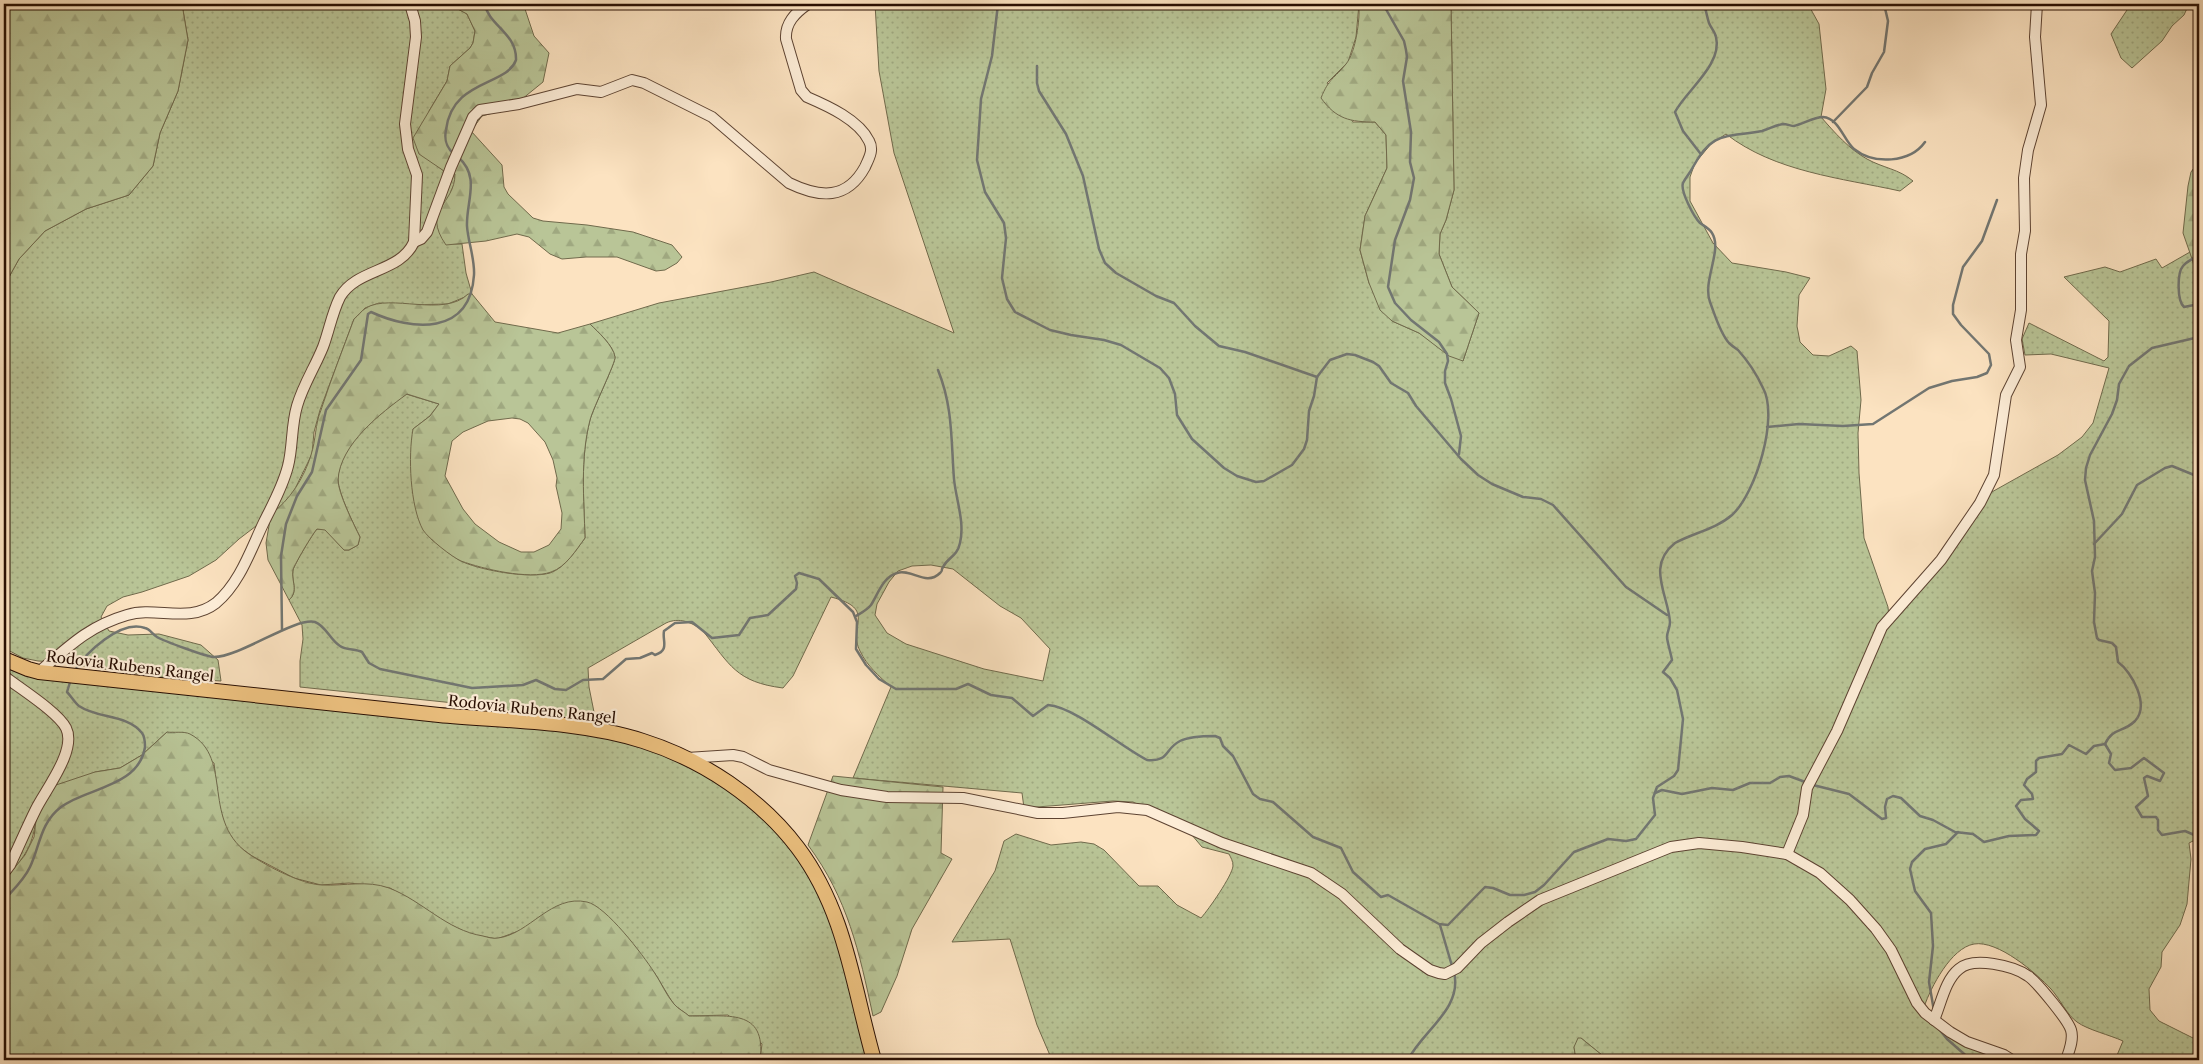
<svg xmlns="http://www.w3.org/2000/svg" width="2203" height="1064" font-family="'Libre Caslon Text',serif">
  <defs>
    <pattern id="grass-dots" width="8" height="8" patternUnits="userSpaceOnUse" patternTransform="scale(1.25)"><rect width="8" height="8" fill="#b9c597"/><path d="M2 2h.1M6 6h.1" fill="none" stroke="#9fa880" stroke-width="1.8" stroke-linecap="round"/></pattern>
    <pattern id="forest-firs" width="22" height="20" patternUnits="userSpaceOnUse" patternTransform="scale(1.25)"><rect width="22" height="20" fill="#b9c597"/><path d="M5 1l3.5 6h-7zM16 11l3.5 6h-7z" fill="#9fa880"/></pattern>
  </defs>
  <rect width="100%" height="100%" fill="#fce3c1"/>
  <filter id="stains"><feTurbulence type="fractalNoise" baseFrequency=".004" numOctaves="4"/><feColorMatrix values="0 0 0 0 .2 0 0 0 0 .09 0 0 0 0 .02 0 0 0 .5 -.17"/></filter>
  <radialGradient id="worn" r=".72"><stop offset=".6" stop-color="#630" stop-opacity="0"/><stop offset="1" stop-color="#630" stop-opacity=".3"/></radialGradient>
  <g fill="url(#grass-dots)" stroke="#706a4c" fill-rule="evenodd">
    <path d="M182,4H454L455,7L467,14L475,31L473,43L470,48L450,66L447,81L429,111L436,165L444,171L455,174V183L451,191L446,244H462L466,273L472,294L448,304L404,305L379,303L365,308L354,319L320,410L314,432L312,454L292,495L281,507L239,539L216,560L189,576L142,592L123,597L107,606L101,617L109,631L128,635L159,634L201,645L218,660L221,681L160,677L56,662L38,661L23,658L4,648V286L19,259L45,231L86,209L129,195L153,166L160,133L178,91L188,40Z"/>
    <path d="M875,4H1359L1356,37L1348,62L1327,83L1353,122H1375L1386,135L1387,168L1365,216L1360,250L1369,283L1392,321L1419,333L1463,361L1479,313L1452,287L1439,254L1440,234L1446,220L1454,190L1451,4H1808L1819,24L1826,89L1821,117C1835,133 1849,149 1867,159C1883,168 1899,169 1913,181L1900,191C1841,178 1775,172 1726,134L1711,144L1695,163L1690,177V201L1713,243L1732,263L1786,272L1810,278L1799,295L1797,326L1800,342L1813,355L1829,356L1851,346L1857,351L1861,400L1858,433L1859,473L1864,538L1888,607L1889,617L1990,493L2058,455L2082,437L2093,423L2109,368L2051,354L2025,355L2022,339L2029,323L2104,361L2108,357L2109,321L2064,277L2105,267L2120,272L2156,259L2162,268L2190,252L2199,279V838L2189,843L2191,859L2187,904L2180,925L2162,952L2161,967L2149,989L2150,1010L2159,1021L2199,1041V1060H2115L2123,1041C2110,1035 2088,1030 2077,1022C2067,1015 2060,999 2051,989C2036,973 1998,940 1974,944C1951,948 1931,987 1924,1007L1929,1017L2009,1060H1608L1581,1038L1574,1047L1576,1060H1052L1037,1025L1010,939L952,942L995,871L1004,841L1016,834L1051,845L1081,842L1094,844L1104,850L1139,886H1158L1177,905L1201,918C1209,909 1232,876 1233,866C1233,861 1231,858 1229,854L1202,847L1186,828L1133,802L1113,801L1024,808L1022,793L853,778L891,687C879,676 867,666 860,651C847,626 878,609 831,597L793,676L783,688C736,682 730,665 703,631C692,622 679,617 666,623L588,668L589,687L596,722L454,703L300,687V661L303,639L302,625L289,600C299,591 291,581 293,570C294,565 313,533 317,529H325L344,550H349L358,545L360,537C354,525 338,493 338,479C339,444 381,413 406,394L439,404L430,416L413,429L431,539C440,546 449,554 459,560C477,570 529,579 550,573C565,568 576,550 585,538C584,499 580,459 590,420C593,408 616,362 615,357C613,345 598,332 590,324L659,303L771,282L814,272L954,333L894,153L879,71ZM931,565L953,569L1000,606L1021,618L1050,649L1043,681L984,669L906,644L887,633L875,615L877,604L889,582L898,571L912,566Z"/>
    <path d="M2131,4H2189L2184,15L2172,26L2162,41L2132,68L2121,58L2111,34Z"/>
    <path d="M4,663L583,734L617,740L673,757L702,770L777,828L826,899L870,1060H760L762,1044L728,1015L689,1016L674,1005L654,972L516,932L497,939L469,934L439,919L418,904L390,888L349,883L321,885L294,878L252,856L237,845L226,829L219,805L214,763L167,732L142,755L120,768L95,772L37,812C33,848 26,854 4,881Z"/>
  </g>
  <g fill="url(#forest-firs)" stroke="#706a4c" fill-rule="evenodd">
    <path d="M4,4H182L188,40L178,91L160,133L153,166L129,195L86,209L45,231L19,259L4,286Z"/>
    <path d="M454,4H529L525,9L534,36L549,53L543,82L511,108L482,116L471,131L502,165L504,187L508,194L533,218L543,221L587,225L633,232L672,245L682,257L677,263L665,270L656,271L617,257H586L562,259L550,254L529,237L517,234L486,241L446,245C421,209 455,205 455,174L444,171L419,154L413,138L447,81L450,66L470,48L473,43L475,31L467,14L454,7Z"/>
    <path d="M1359,4H1451L1454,190L1446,220L1440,234L1439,254L1452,287L1479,313L1463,361L1449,356L1419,333L1392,321L1380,310L1369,283L1360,250L1365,216L1387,168L1386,135L1375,122C1350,122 1336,119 1321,98C1329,78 1334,79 1346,64C1356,52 1360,19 1359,4Z"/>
    <path d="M2199,161V279L2183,233L2188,186L2191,172Z"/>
    <path d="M468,294H472L495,322L558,333L590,324C598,332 613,345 615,357C616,362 593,408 590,420C580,459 584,499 585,538C576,550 566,567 551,572C529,580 483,569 461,561C452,557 429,539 423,530C410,506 408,456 413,429L430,416L439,404L407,394C381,413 340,444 338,480C338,493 354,525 360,537L358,545L349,550H344L325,530L317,529C313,533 294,565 293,570C291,581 299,591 289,600L268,560L266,543L271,514C290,500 304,478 311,455C316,440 315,424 321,410C331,379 343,349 354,319C358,316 361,311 366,308C390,293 444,318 468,294ZM512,418L520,419L528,423L545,442L553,460L557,478L556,486L562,513L561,529L549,545L534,552H521L499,542L475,524L463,509L445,476L452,441L463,432L488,421Z"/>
    <path d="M167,732C174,733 184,731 190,734C235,758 199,823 252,856C269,867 301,884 322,885C345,886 367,880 389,888C423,901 446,930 483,936C487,937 493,939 498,938C530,934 551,894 587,902C606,906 643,955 654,972C661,982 666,995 674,1004C678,1009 685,1012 689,1016C726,1017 767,1007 760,1060H4V881L25,855L34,837L37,812L46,795L56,785L95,772L120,768L142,755Z"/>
    <path d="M833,776L943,787L941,853L952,859L912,929L897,976L881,1012L873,1016C859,951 848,899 808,845Z"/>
    <path d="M1578,1038H1581L1608,1060H1576L1574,1047Z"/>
  </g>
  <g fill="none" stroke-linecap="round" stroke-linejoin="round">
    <g stroke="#727672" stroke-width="2.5">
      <path d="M998,4L992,56L981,99L977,160L985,192L1004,223L1006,238L1002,278L1007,299L1015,312L1050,330L1071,335L1104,340L1121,345L1160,368L1169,378L1175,394L1177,415L1192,439L1224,468L1237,476L1256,482L1264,481L1292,465L1304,449L1307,440L1309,411L1314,396L1317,377L1330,360L1347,354L1355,355L1373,362L1379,366L1391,383L1408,393L1416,406L1461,459L1478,475L1492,484L1523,497L1541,499L1553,505L1626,587L1667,615"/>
      <path d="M1383,4L1404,41L1406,50L1407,57L1403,81L1411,132L1410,162L1414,178L1410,200L1395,240L1388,287L1395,303L1411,320L1439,342L1447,354L1448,361L1445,371V383L1451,399L1461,436L1459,454"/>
      <path d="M1037,66V83L1039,91L1066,134L1083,176L1099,249L1105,263L1116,273L1156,296L1174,303L1195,326L1219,346L1245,352L1317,377"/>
      <path d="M1833,122L1867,87L1872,73L1884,52L1888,21L1884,4"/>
      <path d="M1700,153L1683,131L1675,112C1686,91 1723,64 1716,37C1715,32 1711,28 1709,23C1707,17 1706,10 1704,4"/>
      <path d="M454,154C446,147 444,140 446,130C452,79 507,86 516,60C517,33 488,25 485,4"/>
      <path d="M2199,254C2194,259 2187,261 2183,266C2177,273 2177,301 2184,307L2199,304"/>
      <path d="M1767,427L1799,424L1843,426L1873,424L1929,388L1952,381L1977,377L1987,373L1991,365L1989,354L1961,325L1953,314V305L1963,267L1982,241L1997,200"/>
      <path d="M2094,544L2122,514L2137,485L2165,468L2172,466L2199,477"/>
      <path d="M856,616C861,613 867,610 871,605C878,594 883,577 897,573C911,568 926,587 940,573C944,569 940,572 943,567C948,557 957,557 960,543C965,522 956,500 954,479C951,440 953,407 938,370"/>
      <path d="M282,630L281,556L286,524L297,496L312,472L326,410L361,360L368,314L371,312C412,331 470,336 474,275C475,259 468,242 467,226C466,201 481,177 458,157"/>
      <path d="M74,672C85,653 121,619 145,628C150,629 152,634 157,637C164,641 207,657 214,657C240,657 295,617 315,622C326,626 330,640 340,646C346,650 355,649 362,652L369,663L380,669L472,688L523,685L536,680L555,689L566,690L583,680L603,679L626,659L640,658L652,653L655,655C670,650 662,641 664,631L675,623L692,622L712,638L739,635L750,618L768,615L796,589L797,583L795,576L799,573L819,579L853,612L857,622L856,649L866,665L879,679L896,689H956L968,684L991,695L1012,698L1033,716L1048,705C1075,707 1121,747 1147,760C1170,762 1164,749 1180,741C1188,737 1205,736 1215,736L1220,738L1223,746L1233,756L1253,794L1260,799L1273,802L1313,837L1341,848L1353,872L1381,897L1388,895L1439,924L1448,925L1485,887L1493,888L1510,895H1524L1535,892L1544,885L1574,852L1608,839L1626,841L1636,839L1655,815L1653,798L1657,787L1674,776L1678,770L1683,719L1677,690L1670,678L1663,672L1672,660C1671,654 1667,641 1667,637C1667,632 1670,628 1670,622C1668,594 1646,566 1675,543C1693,533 1716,529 1732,515C1756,493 1779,417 1763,388C1757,375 1748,361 1738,350C1735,348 1732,346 1729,343C1720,333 1715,315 1710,302C1702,281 1723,250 1712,233C1709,228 1704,226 1700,223C1694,217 1680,191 1683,183C1686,177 1690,173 1693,167C1713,130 1726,138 1762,131C1769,129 1776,125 1783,124C1787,124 1791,126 1794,126C1803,124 1814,117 1823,117C1839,118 1844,141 1854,149C1874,165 1910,163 1925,142"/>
      <path d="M2105,744C2113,727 2123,733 2135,721C2150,705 2132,672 2118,662L2116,647L2112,643L2099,640L2097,638L2094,622L2095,593L2092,571L2095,557L2094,521L2085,480L2086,468L2090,455L2112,414L2117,400L2119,384L2129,366L2152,348L2199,337"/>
      <path d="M2105,744L2111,754L2109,763L2115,770L2131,768L2144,758L2164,773L2160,781L2147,776L2144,778L2148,796L2136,807L2142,817H2156L2158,820V830L2162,835L2185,831L2199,837"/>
      <path d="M1813,785L1849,794L1882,819L1886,818L1885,807L1887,799L1893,796L1901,798L1920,816L1933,820L1955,832L1973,834L1984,842L2009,836L2036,835L2039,831L2025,819L2016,806L2021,800L2033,799L2032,794L2024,785L2027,779L2036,772V761L2039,758L2062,754L2069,745L2086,754L2094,746L2105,744"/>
      <path d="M1655,793L1662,790L1682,794L1712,788L1733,790L1750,783H1770L1780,777L1789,776L1808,783"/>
      <path d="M4,900C13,890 24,880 30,867C40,846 40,823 61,807C86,788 139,787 145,747C145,743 145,737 142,733C127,714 98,719 79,706C75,703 71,696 67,692L71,679"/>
      <path d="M1440,925L1452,966"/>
      <path d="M1934,1011L1929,982L1933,946L1931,913L1915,891L1910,869L1912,862L1925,849L1946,844L1958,832"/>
      <path d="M1939,1029L1947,1039L1971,1060"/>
      <path d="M1408,1060C1422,1031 1463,1009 1454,972"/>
    </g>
    <defs>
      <g id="minor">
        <path d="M414,242L421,239L427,232L451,167L473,117L480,110L519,104L577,89L601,92L632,80L644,83L712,117L789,183C820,198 847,200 865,167C869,158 874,150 869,141C859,120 828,106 807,97L801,90L786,39C785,23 795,13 808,4"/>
        <path d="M39,672C69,646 89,626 127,615C156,606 189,624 216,603C240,583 251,549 264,522C273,504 283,486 288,466C293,447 291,426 297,406C303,385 315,367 323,347C329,331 332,313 340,297C357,268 400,273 414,242L417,175L408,149L405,124L416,37L415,21L410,4"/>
        <path d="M4,676C19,688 58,712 66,728C77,750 46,789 36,809C27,827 19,846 10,865L4,873"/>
        <path d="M687,758L733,755L743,757L769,770L841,790L887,797L963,798L1038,813H1063L1118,807L1147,810L1222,843L1311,873L1342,894L1400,949L1430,970L1439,973L1445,974L1457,968L1481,943L1508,922L1540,900L1671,847L1699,843L1742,847L1787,854L1820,873L1850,900L1876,929L1891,950L1917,1003L1925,1013L1950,1032L1967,1042L2004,1055L2012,1060"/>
        <path d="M1787,854L1803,815L1807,788L1837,731L1882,627L1941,560L1980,503L1994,475L2006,395L2020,367L2016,340L2021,310V254L2025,231L2024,178L2028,150L2041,105L2035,37L2037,4"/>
        <path d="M1934,1020C1941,1004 1945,980 1959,969C1973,956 2014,966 2028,976C2037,982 2068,1020 2071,1030C2074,1040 2069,1051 2066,1060"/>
      </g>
      <path id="major" d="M4,659L28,669L39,672C173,686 306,701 439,715C504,721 582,721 643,741C703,760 760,798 798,848C846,912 853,987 874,1060"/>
    </defs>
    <use href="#minor" stroke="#5d4332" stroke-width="12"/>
    <use href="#major" stroke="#280e02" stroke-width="16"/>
    <use href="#minor" stroke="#fdedd7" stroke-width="10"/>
    <use href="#major" stroke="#eec280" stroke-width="14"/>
  </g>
  <g text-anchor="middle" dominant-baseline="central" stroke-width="4.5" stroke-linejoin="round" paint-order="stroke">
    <g font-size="15" fill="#280e02" stroke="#fdedd7">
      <text transform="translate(130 666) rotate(7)">Rodovia Rubens Rangel</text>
      <text transform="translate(532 709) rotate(6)">Rodovia Rubens Rangel</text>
    </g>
  </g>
  <rect width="2203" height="1064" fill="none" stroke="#fce3c1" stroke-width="20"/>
  <rect x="5" y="5" width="2193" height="1054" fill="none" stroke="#280e02" stroke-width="2.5"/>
  <rect x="10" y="10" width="2183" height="1044" fill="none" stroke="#280e02"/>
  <rect width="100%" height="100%" filter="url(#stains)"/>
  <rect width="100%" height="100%" fill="url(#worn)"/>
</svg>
